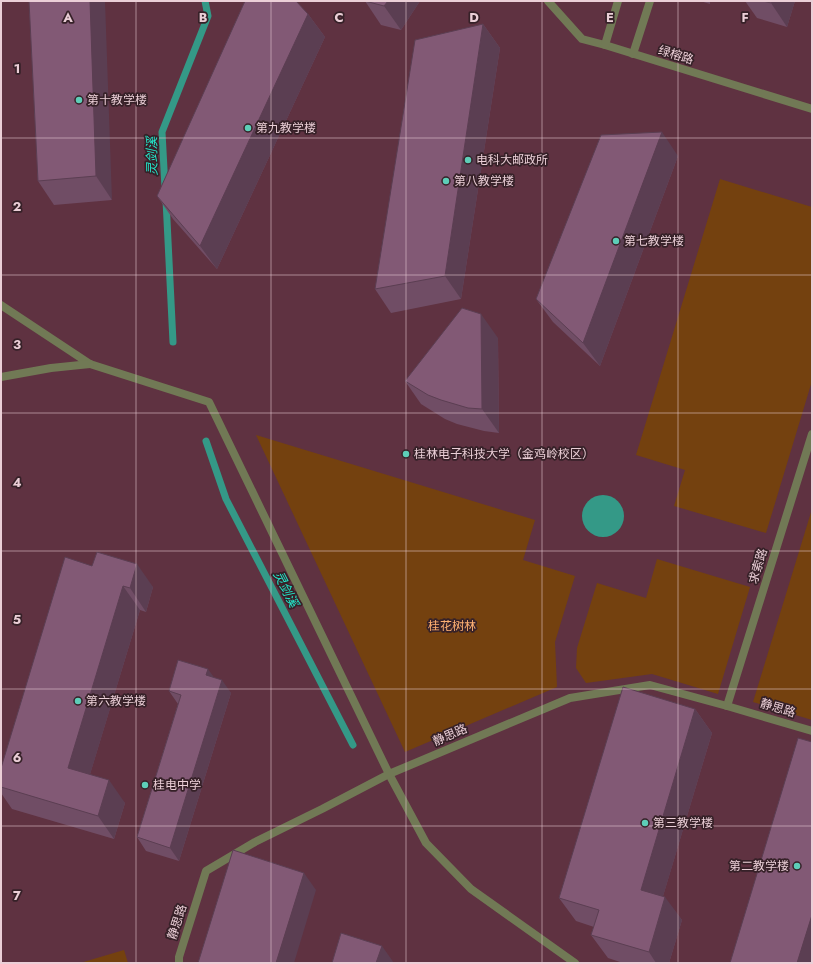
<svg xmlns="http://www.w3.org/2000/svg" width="813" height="964" font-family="Jost,'Noto Sans SC',sans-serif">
  <rect width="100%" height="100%" fill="#5f3241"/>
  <g fill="#74410f">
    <path d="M720,179L812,207V381L766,533L674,506L685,470L636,455Z"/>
    <path d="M256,435L535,520L523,560L575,576L555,642L557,687L405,752Z"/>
    <path d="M812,509V720L753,702Z"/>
    <path d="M657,559L750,587L718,694L652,674L586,683L576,668L577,648L597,583L646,598Z"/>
    <path d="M124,950L128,963H80Z"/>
  </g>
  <circle fill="#349987" cx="603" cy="516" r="21"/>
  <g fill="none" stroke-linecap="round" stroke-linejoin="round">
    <g stroke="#349987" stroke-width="7">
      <path d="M165,188L162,132L208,16L205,1"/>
      <path d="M166,200L173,342"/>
      <path d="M206,441L226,499L353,745"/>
    </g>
    <g stroke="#717955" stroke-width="8">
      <path d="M548,1L582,39L605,45L812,109"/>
      <path d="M605,45L618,1"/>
      <path d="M633,54L650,1"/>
      <path d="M1,305L90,364L209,402L389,774L426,843L471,889L575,963"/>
      <path d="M1,377L51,368L90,364"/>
      <path d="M727,706L812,434"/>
      <path d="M179,963V957L206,871L255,842L322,809L389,774L570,698L650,685L727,706L812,731"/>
    </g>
  </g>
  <g fill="#704d65">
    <path d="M29,1L112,200L54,205L38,181Z"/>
    <path d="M365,1H420L401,30L381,25Z"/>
    <path d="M700,1H710V4Z"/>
    <path d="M745,1H795L787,27L757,18Z"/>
    <path d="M308,14L325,37L217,269L173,219L157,196Z"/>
    <path d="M483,24L500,48L461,299L391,313L375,289Z"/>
    <path d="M678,156L600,366L553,322L536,299Z"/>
    <path d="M498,338L499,433L484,431L457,424L445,419L421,404L405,381Z"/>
    <path d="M92,566L153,587L146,612L140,610L90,774L125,803L114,839L12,809L1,793V768Z"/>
    <path d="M214,678L231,693L179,861L146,851L137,837L178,704L169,691Z"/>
    <path d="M695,709L712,733L663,896L682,920L669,963H623L608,958L591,935L594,927L576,921L559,898Z"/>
  </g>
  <g fill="#5b3e52">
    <path d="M90,1H105L112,200L96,176Z"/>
    <path d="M388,1H420L401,30L384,6Z"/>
    <path d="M772,1H795L787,27L771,3Z"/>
    <path d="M308,14L325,37L217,269L200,246Z"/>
    <path d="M483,24L500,48L461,299L445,276Z"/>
    <path d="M662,132L678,156L600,366L583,343Z"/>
    <path d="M481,314L498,338L499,433L482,409Z"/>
    <path d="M137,564L153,587L146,612L130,588Z"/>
    <path d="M123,586L140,610L85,791L68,768Z"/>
    <path d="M208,669L218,683L206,675Z"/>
    <path d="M222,680L231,693L179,861L170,848Z"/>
    <path d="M695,709L712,733L658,913L641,890Z"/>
    <path d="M109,780L125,803L114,839L98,816Z"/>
    <path d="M304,873L316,890L294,963H276Z"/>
    <path d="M665,897L682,920L669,963H656L649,952Z"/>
    <path d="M812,915V963H797Z"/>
    <path d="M382,946L394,963H376Z"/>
  </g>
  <g fill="#825975" stroke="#5b3e52">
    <path d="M29,1H90L96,176L38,181Z"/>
    <path d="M245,1H296L308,14L200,246L157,196Z"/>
    <path d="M365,1H388L384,6Z"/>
    <path d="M763,1H772L771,3Z"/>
    <path d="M483,24L445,276L375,289L415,40Z"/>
    <path d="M662,132L583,343L536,299L601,135Z"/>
    <path d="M462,308L481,314L482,409L468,408L441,400L428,395L405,381Z"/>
    <path d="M97,552L137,564L130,588L123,586L68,768L109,780L98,816L1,787V768L65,557L92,566Z"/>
    <path d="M178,660L208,669L206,675L222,680L170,848L137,837L181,695L169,691Z"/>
    <path d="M623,687L695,709L641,890L665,897L649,952L591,935L599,910L559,898Z"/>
    <path d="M798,738L812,742V915L797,963H730Z"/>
    <path d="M233,850L304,873L276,963H198Z"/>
    <path d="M341,933L382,946L376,963H332Z"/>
  </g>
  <path fill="none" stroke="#ebcfd7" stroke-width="1" stroke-opacity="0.55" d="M136,1V963M271,1V963M406,1V963M542,1V963M678,1V963M1,138H812M1,275H812M1,413H812M1,551H812M1,689H812M1,826H812"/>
  <g fill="#5dceb8" stroke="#362128" stroke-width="1.5">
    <circle cx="79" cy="100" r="4"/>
    <circle cx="248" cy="128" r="4"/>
    <circle cx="468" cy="160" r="4"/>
    <circle cx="446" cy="181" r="4"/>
    <circle cx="616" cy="241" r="4"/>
    <circle cx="406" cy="454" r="4"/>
    <circle cx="78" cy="701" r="4"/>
    <circle cx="145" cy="785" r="4"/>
    <circle cx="645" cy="823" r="4"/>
    <circle cx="797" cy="866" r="4"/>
  </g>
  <g text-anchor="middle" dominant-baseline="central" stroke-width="3.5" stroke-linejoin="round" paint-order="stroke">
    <g font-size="12" fill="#ebcfd7" stroke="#362128">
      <text transform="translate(676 55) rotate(17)">绿榕路</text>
      <text transform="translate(758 566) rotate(-73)">求索路</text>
      <text transform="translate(778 708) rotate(17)">静思路</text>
      <text transform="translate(450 735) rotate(-23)">静思路</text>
      <text transform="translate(177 922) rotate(-72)">静思路</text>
    </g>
    <g font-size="12" fill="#ebcfd7" stroke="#362128" text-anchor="start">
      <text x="87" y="100">第十教学楼</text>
      <text x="256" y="128">第九教学楼</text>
      <text x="476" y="160">电科大邮政所</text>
      <text x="454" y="181">第八教学楼</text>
      <text x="624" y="241">第七教学楼</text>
      <text x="414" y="454">桂林电子科技大学（金鸡岭校区）</text>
      <text x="86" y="701">第六教学楼</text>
      <text x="153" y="785">桂电中学</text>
      <text x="653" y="823">第三教学楼</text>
      <text x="789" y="866" text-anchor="end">第二教学楼</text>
    </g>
    <g font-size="12" fill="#feb072" stroke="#362128">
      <text x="452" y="626">桂花树林</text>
    </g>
    <g font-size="13" font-style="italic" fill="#22ecce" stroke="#362128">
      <text transform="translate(152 156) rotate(-91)">灵剑溪</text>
      <text transform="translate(286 589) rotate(63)">灵剑溪</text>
    </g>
  </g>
  <g font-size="13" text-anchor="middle" font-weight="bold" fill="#ebcfd7" stroke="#362128" stroke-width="3.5" stroke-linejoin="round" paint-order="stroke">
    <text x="68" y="22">A</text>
    <text x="203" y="22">B</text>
    <text x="339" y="22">C</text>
    <text x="474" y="22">D</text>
    <text x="610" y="22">E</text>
    <text x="745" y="22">F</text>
    <text x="17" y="73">1</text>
    <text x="17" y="211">2</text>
    <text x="17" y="349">3</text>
    <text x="17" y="487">4</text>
    <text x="17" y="624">5</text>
    <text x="17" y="762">6</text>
    <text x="17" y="900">7</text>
  </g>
  <rect width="813" height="964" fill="none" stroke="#ebcfd7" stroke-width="4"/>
</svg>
